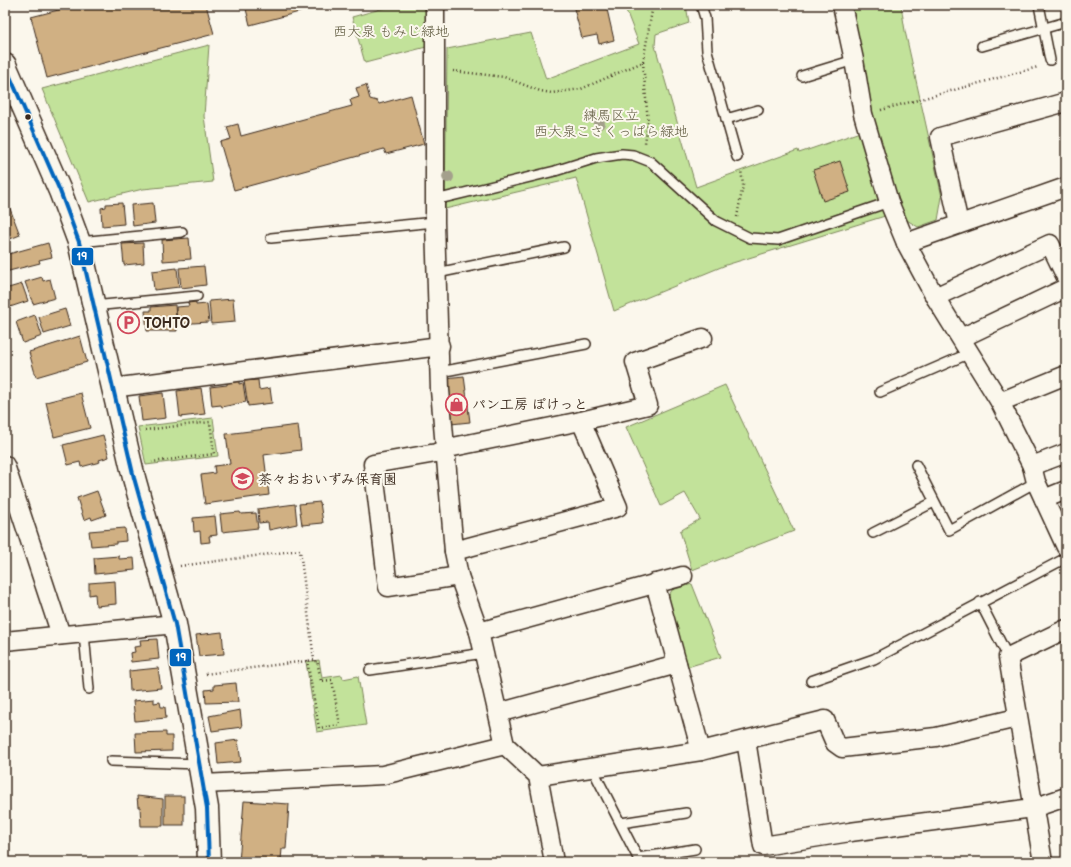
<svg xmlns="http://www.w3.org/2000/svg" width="1071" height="867" font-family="'Balsamiq Sans','Klee One',sans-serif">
  <rect width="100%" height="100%" fill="#fbf7ec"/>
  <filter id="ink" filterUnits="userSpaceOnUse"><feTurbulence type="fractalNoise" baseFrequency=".025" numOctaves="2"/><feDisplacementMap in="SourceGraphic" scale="8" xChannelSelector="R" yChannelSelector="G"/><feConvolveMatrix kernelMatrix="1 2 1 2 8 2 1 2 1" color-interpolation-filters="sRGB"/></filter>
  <g filter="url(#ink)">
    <g fill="#c2e29a" stroke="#7e865c">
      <path d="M395,5H428L430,46L365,63L352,17Z"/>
      <path d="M624,5H686L689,23L656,34L655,46L696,187L798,150L799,153L860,132L885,216L726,265L614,311L576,178L445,209L447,49L531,33L546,79L639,44Z"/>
      <path d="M850,5H901L905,31L942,197L938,220L918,227L902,217L870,106L858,37Z"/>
      <path d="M209,45L204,116L213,182L143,189L89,202L42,89Z"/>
      <path d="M725,385L794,531L692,570L680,531L700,519L685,493L661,506L626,427Z"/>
      <path d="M213,418L218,456L146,465L138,427Z"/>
      <path d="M692,584L721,657L687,667L667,599L672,590Z"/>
      <path d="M319,660L322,678L342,675L343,679L358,676L366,725L317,732L306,662Z"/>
    </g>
    <g fill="#d0b083" stroke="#3b2a1e">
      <path d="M78,5H206L214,34L47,78L31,17Z"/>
      <path d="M245,5H326L250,25Z"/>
      <path d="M573,5H606L614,40L599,44L597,35L582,38Z"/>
      <path d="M366,85L370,99L377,101L379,104L411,95L424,144L386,154L384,149L234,190L220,142L231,139L227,127L238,124L241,136L352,106L350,100L359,97L356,88Z"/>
      <path d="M840,161L850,192L823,201L813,170Z"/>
      <path d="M5,180L9,192L5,194Z"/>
      <path d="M122,203L124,224L102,226L101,208L106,207V204Z"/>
      <path d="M153,203L155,223L133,226L131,205Z"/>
      <path d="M9,206L20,235L10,239L9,236L5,237V208Z"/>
      <path d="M189,238L191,259L163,261L162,240Z"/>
      <path d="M48,243L52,257L39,260L40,263L5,272V255Z"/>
      <path d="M143,243L144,263L124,265L122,244Z"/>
      <path d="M204,266L206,285L181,288L179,268Z"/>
      <path d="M177,268L179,287L154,290L152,271Z"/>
      <path d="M42,277L43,281L50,279L55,298L33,304L25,282Z"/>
      <path d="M22,284L28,301L10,307L5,289Z"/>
      <path d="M233,299L235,322L211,324L209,301Z"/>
      <path d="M196,302V305L207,304L209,322L177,324L176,307L189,306L188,303Z"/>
      <path d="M175,305L177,331H147L145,311H151V307Z"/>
      <path d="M65,309L70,326L44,334L39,317Z"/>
      <path d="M35,315L42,336L23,343L16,322Z"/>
      <path d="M80,336L87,362L36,377L29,352Z"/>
      <path d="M464,376L470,422L451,424L445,378Z"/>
      <path d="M258,380L259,390L270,388L272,403L248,406L244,381Z"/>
      <path d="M239,381V384L243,383L246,402L222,407L221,405L212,406L210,387L227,385V383Z"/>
      <path d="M201,388L205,414L180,417L177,391Z"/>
      <path d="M81,393L90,428L54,437L46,402Z"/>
      <path d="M163,393L166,418L142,421L139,396Z"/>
      <path d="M298,425L301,450L264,455L269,495L205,504L201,475L215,473L214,466L230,464L226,434Z"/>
      <path d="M103,435L109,457L99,460L100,462L81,467L80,462L68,465L63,445Z"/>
      <path d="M97,491L106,515L92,520L91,517L84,520L77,498Z"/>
      <path d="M320,502L323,523L302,525L299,504Z"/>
      <path d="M295,504L297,524L269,530L268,522L259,523L258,509Z"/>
      <path d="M240,512L241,514L256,513L258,528L222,532L220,514Z"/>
      <path d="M215,516L217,535L209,536L210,542L201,543L200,531L194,532L193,518Z"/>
      <path d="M125,528L126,541L116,542V544L91,546L89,531Z"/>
      <path d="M119,556V559L134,558L135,570L95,574L94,558Z"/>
      <path d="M115,581L116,604L96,606L95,594L89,595V583Z"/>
      <path d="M222,632L224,654L199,656L196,635Z"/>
      <path d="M157,639L159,659L131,662L130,653L135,652L134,647L141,646L140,640Z"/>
      <path d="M158,668L161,688L130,691L129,671Z"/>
      <path d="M236,683L238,702L206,703L205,690L214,689V685Z"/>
      <path d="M154,699V703L160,702L161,707H165L166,718L135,721L133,701Z"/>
      <path d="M240,710L242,727L212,731L209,716Z"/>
      <path d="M166,732V736H172V751L136,752L135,733Z"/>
      <path d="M238,740L241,762L218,764L216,743Z"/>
      <path d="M137,796L163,799V826H141L140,807H138Z"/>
      <rect x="165" y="796" width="19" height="29"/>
      <path d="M244,801L289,804L286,849H282L281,860L311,862H239Z"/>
    </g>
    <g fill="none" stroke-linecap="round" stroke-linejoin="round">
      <defs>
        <g id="service">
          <path d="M701,5L705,18L707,51L737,157"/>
          <path d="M1039,5L1050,60"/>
          <path d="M982,46L1066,22"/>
          <path d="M802,76L854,60"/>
          <path d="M726,119L758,110"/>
          <path d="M435,200L555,171L596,158L622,154L633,155L651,162L716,221L750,238L778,240L889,202"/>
          <path d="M271,238L435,222"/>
          <path d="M79,242L182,232"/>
          <path d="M437,273L564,247"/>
          <path d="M93,306L197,296"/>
          <path d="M440,372L586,344"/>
          <path d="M880,392L970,353"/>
          <path d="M916,465L949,530L1036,482"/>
          <path d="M873,533L934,502"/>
          <path d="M980,602L1008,657"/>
          <path d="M84,633L89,689"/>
          <path d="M370,670L484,653"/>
          <path d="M811,681L874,659L1066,558"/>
          <path d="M111,761L199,764"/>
          <path d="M592,768L638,858L695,849"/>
          <path d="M621,823L686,813"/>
        </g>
        <g id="minor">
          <path d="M435,5V222L440,390L454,551L459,576L479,632L505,745L538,776L554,862"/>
          <path d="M842,5L854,60L863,114L889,202L906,243L935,297L1000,402L1032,466L1036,482L1066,547"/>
          <path d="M959,224L940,137L1066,102"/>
          <path d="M906,243L1066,187"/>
          <path d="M935,297L1050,244L1066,277"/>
          <path d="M961,338L1066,288"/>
          <path d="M112,388L440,346"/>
          <path d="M1000,402L1066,375"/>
          <path d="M5,465L61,635"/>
          <path d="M1032,466L1066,453"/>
          <path d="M1044,499L1066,490"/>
          <path d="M454,551L618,507L581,421"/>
          <path d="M459,576L388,587L373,464L436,453L453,447L581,421L648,405L635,362L703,338"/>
          <path d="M655,583L701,751"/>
          <path d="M479,632L683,576"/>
          <path d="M5,641L175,624"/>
          <path d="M498,713L677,664"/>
          <path d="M746,740L763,846L850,832L1033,808L1066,797"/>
          <path d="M538,776L701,751L825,720L835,743L842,748L936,737L1017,718"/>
          <path d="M204,784L383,775L505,745"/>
          <path d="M1043,862L1008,657L1066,629"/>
        </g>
        <path id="tertiary" d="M5,65L60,191L79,242L134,478L175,624L207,808L209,862"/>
      </defs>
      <use href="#service" stroke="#3b2a1e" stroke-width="12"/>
      <use href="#minor" stroke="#3b2a1e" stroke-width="21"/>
      <use href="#tertiary" stroke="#3b2a1e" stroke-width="25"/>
      <g stroke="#3b2a1e" stroke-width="2.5" stroke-dasharray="1 3" stroke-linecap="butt">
        <path d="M643,62L648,123L645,143"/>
        <path d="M453,71L504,77L540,91L552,93L581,89L643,62L653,5"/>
        <path d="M881,110L1038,67"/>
        <path d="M737,217L743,185L741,170"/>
        <path d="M145,430L210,422L214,454L152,462"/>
        <path d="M180,566L300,550L314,660L205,674"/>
        <path d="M307,660L319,728L340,725L332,680L321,681L317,661L314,662V660"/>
      </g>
      <use href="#service" stroke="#fbf7ec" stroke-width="9"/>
      <use href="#minor" stroke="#fbf7ec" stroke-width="18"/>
      <use href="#tertiary" stroke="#fbf7ec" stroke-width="22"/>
      <defs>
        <path id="bus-1" d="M5,65L60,191L79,242L134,478L175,624L207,808L209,862"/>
      </defs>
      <use href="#bus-1" stroke="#fbf7ec" stroke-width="7"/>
      <use href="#bus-1" stroke="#0065bd" stroke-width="4"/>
    </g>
    <g fill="#a4a08c">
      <circle cx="599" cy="123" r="6"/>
      <circle cx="448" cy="177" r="6"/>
    </g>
  </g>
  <defs>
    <symbol id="parking-ring" viewBox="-11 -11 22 22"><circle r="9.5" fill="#fbf7ec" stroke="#d1495b" stroke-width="1.5"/><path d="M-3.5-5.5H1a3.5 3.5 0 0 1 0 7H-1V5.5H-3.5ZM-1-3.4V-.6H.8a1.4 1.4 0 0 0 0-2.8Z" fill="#d1495b"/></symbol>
    <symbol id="shop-ring" viewBox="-11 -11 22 22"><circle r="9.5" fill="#fbf7ec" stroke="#d1495b" stroke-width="1.5"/><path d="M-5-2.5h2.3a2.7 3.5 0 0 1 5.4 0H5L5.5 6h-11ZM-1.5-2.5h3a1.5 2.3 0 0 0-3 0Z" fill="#d1495b"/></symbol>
    <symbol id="school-ring" viewBox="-11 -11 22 22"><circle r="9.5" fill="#fbf7ec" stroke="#d1495b" stroke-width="1.5"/><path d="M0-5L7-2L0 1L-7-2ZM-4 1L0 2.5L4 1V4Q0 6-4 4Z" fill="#d1495b"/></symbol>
  </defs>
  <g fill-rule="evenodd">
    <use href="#parking-ring" x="116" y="310" width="25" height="25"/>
    <use href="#shop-ring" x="444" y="392" width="25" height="25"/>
    <use href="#school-ring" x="230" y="466" width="25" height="25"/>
  </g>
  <circle fill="#3b2a1e" stroke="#fbf7ec" stroke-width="1.5" cx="28" cy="117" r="3.5"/>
  <g text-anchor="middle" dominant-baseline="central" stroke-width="4" stroke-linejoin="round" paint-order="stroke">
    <g font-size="14" fill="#5d583d" stroke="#fbf7ec">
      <text x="391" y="31">西大泉 もみじ緑地</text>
      <text x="611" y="115">練馬区立<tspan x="611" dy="16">西大泉こさくっぱら緑地</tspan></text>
    </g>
    <g font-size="14" font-weight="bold" fill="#3b2a1e" stroke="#fbf7ec" text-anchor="start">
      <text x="144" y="323">TOHTO</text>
      <text x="472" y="404">パン工房 ぽけっと</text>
      <text x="258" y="479">茶々おおいずみ保育園</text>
    </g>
  </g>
  <g stroke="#fbf7ec" stroke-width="1.5">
    <rect x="71" y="247" width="23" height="19" rx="4" fill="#0065bd"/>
    <rect x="169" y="648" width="23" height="19" rx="4" fill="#0065bd"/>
  </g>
  <g font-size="11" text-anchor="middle" font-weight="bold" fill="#fff">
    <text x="82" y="260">19</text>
    <text x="181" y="661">19</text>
  </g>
  <rect width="1071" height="867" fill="none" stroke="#fbf7ec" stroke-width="20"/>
  <rect x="10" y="10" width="1051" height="847" fill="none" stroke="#3b2a1e" stroke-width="1.5" filter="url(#ink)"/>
</svg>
